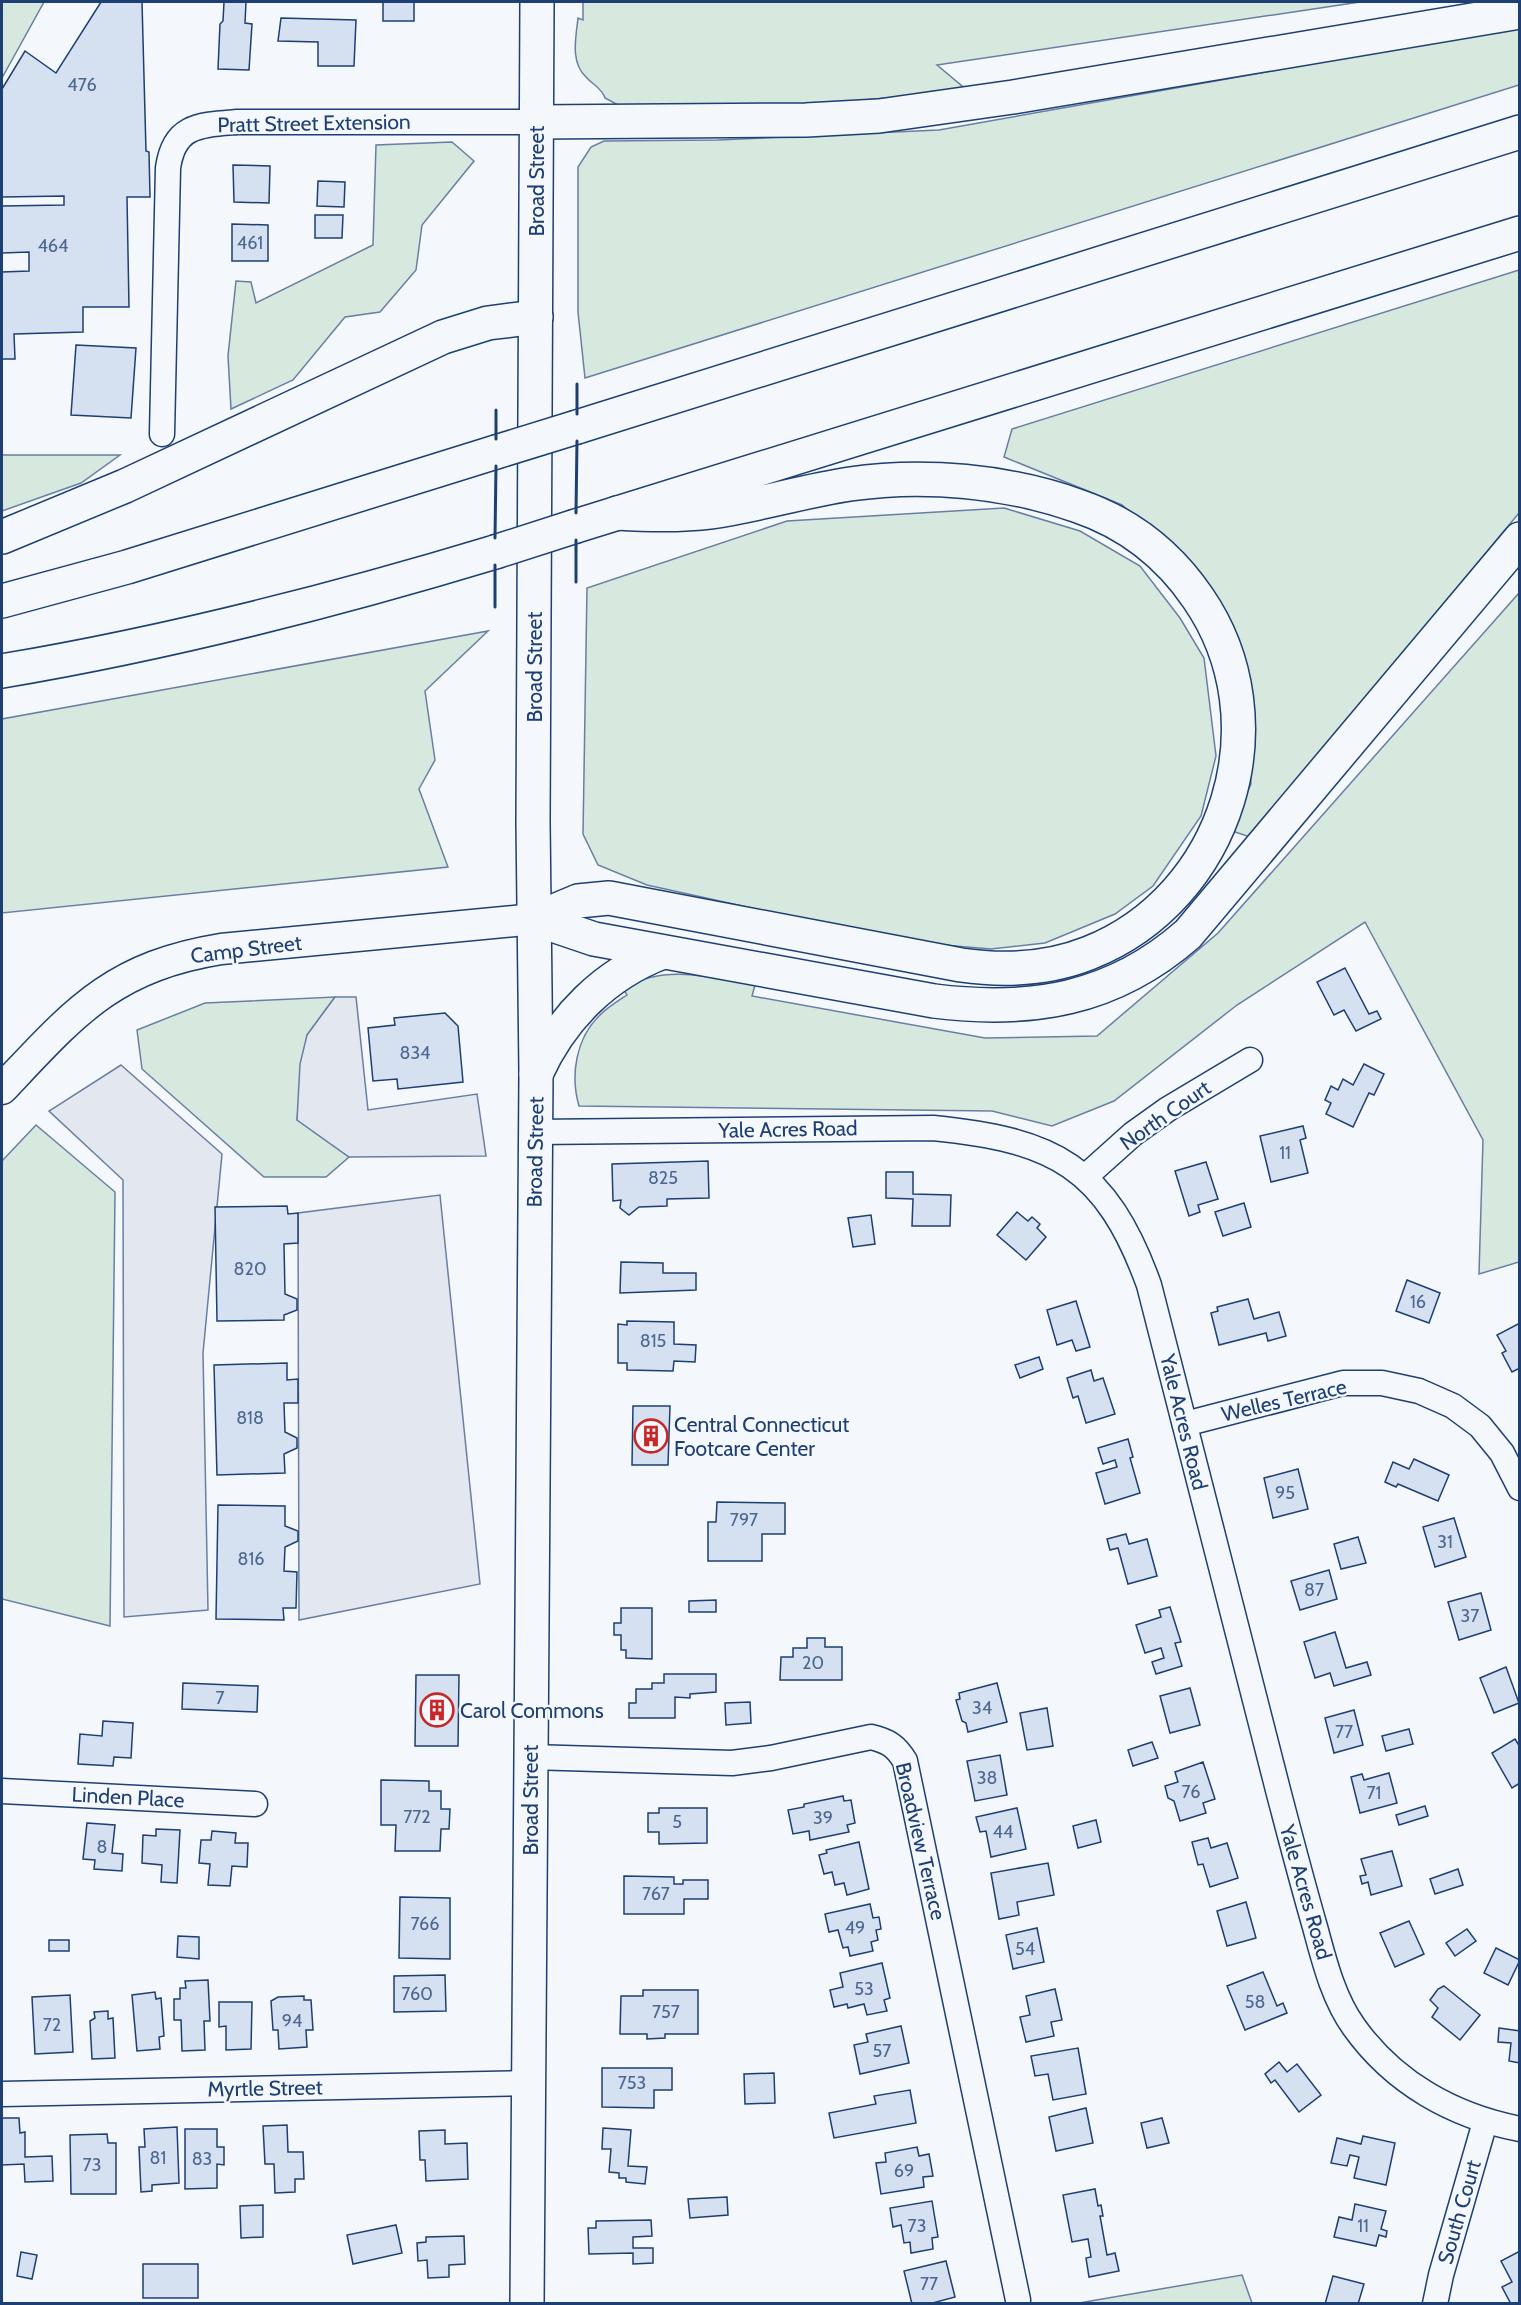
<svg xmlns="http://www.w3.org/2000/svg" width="1521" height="2305" font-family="Cabin,sans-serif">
  <rect width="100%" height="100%" fill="#f4f7fb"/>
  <g fill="#d7e8df" stroke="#687fa3" stroke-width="1.5">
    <path d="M2,2H44L2,78Z"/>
    <path d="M583,2H1360L937,65L968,91L805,105L620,106L605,98C602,88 593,85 586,77C570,62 576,37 578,18L583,20Z"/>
    <path d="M1519,27V85L585,378L578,312V167L591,147L604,141L718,140L939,130Z"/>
    <path d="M452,142L474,161L422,225L416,270L380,312L345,317L293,380L231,409L228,356L236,281L251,282L256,303L373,245L376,145Z"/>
    <path d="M1519,270V513L1250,837L1229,830L1251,784L1247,696L1186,561L1122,505L1004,457L1012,429Z"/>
    <path d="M2,455H120L81,483L2,511Z"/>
    <path d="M1004,508L1080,531L1140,566L1180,618L1204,658L1216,756L1201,816L1153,886L1115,914L1045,943L991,949L907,942L647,885L598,865L583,834L587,588L787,521Z"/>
    <path d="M1519,593V1262L1479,1274L1483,1140L1365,922L1237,1005L1114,1101L1052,1126L992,1111L579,1106C570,1075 576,1038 600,1015C608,1007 618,1001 627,995L623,988C665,964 710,977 755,985L752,996L985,1038L1097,1036L1218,933Z"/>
    <path d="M488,631L425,691L435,760L419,789L448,867L2,913V719Z"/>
    <path d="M335,997L307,1035L297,1120L349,1157L326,1177H264L142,1069L137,1030L205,1003Z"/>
    <path d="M36,1125L115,1192L110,1626L2,1599V1161Z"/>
    <path d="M1242,2275L1252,2303H1079Z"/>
  </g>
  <g fill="#e3e8f0" stroke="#687fa3" stroke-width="1.5">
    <path d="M335,997H356L368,1110L477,1094L486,1156L349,1157L297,1120L300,1064L307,1035Z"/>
    <path d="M121,1065L222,1154L203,1353L208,1610L124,1617L123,1180L49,1111Z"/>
    <path d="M440,1195L480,1584L299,1620L298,1213Z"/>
  </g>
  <g fill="#d5e0f0" stroke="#1d3f73" stroke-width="1.5">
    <path d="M101,2H142L146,151L149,152L150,197H127L129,307H83V332L14,334L15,359H2V272L29,271V252L2,253V206L64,205V196L2,197V89L25,51L56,73Z"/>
    <path d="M224,2H246L245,23L252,24L249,70L218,69L220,24L223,21Z"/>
    <rect x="383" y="2" width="31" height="19"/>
    <path d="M281,18L356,20L354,66H318V42L278,41Z"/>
    <path d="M233,165L270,166L269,203L234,202Z"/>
    <path d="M318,181L345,182L344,207L317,206Z"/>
    <path d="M315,215H343L342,238H315Z"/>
    <path d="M232,224L268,225V261H232Z"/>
    <path d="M76,345L136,348L131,418L71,415Z"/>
    <path d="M1345,968L1369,1014L1377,1011L1381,1019L1356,1031L1344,1010L1334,1015L1317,982Z"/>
    <path d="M445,1013L458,1026L463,1082L398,1089L397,1079L373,1081L368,1028L395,1025L394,1018Z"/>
    <path d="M1364,1064L1384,1074L1374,1095L1369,1093L1353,1127L1326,1114L1331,1103L1325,1100L1331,1086L1338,1090L1343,1079L1353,1085Z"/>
    <path d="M1303,1126L1306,1138L1300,1140L1308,1173L1271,1182L1260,1136Z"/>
    <path d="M708,1161L709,1198L667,1199V1206L639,1207L629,1215L620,1208L621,1200L613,1201L612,1164Z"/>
    <path d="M1206,1162L1218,1199L1198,1205L1200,1212L1189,1216L1175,1171Z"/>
    <path d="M886,1172H913V1194L951,1195L950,1226H912L913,1199L886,1198Z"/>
    <path d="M1244,1203L1251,1227L1223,1236L1215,1212Z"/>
    <path d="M287,1206L288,1214L298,1213V1243L284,1244L285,1294L297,1299V1310L284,1315V1320L217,1321L215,1207Z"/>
    <path d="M1017,1212L1028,1221L1032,1217L1040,1224L1037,1228L1046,1237L1026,1260L997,1235Z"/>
    <path d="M871,1215L875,1244L853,1247L848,1218Z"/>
    <path d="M621,1262L663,1263V1273H696V1290L620,1293Z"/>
    <path d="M1407,1280L1440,1293L1429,1323L1396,1311Z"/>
    <path d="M1248,1299L1254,1319L1279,1312L1286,1336L1268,1341L1266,1333L1219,1345L1211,1313L1218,1311L1217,1307Z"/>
    <path d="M1076,1301L1090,1347L1076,1351L1072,1340L1057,1345L1047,1310Z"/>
    <path d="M627,1321L674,1322V1344L696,1345L695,1362L674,1361L673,1371L627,1370V1363H618V1324L627,1325Z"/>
    <path d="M1520,1323V1368L1512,1372L1502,1353L1506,1351L1497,1335Z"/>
    <path d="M1039,1357L1043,1369L1020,1378L1015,1365Z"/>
    <path d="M287,1363V1380L298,1379V1403H284L285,1432L297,1438V1448L284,1454L285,1473L217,1475L214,1365Z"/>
    <path d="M1091,1370L1094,1381L1103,1378L1115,1414L1086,1423L1078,1396L1073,1398L1067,1378Z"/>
    <path d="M633,1406H670L668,1465H632Z"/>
    <path d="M1128,1439L1133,1457L1130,1458L1140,1493L1105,1504L1096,1473L1117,1467L1115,1460L1103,1464L1098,1448Z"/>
    <path d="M1414,1459L1449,1475L1438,1501L1398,1484L1396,1487L1385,1482L1393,1462L1409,1469Z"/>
    <path d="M1298,1469L1308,1509L1273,1518L1264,1478Z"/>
    <path d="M717,1502L785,1503V1534H762V1561H708V1522H716Z"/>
    <path d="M218,1505L285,1506V1526L298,1531V1541L285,1547L284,1571L297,1572L296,1608H283L284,1620L216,1619Z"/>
    <path d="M1454,1518L1466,1557L1435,1567L1423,1527Z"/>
    <path d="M1126,1534L1129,1544L1147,1539L1157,1576L1128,1584L1118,1548L1110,1550L1107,1539Z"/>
    <path d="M1358,1537L1366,1563L1341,1569L1334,1544Z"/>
    <path d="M1329,1570L1337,1599L1300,1610L1291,1581Z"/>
    <path d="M1481,1593L1491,1630L1459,1640L1448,1602Z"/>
    <path d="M716,1600V1612H689V1601Z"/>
    <path d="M1170,1607L1181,1642L1175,1643L1182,1666L1156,1674L1152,1662L1164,1658L1161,1648L1145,1653L1136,1625L1161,1617L1159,1610Z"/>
    <path d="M621,1608H652V1659L626,1658V1650H621V1635H614V1623H621Z"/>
    <path d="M1335,1632L1346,1668L1367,1662L1371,1675L1334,1686L1330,1673L1315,1678L1304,1642Z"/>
    <path d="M807,1638H825V1647H842V1680H780L781,1657H793V1648H807Z"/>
    <path d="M1506,1667L1519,1703L1494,1713L1480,1678Z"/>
    <path d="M664,1674H716V1692L690,1694V1698L675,1697V1718H629V1703H636V1689H652V1683H664Z"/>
    <path d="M416,1675H459L458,1746H415Z"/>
    <path d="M183,1683L258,1686L257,1712L182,1709Z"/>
    <path d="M997,1683L1007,1722L968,1732L966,1723L962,1721L956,1700L960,1699L959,1693Z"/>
    <path d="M1190,1688L1200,1725L1170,1733L1160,1696Z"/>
    <path d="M750,1702L751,1723L726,1725L725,1703Z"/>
    <path d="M1047,1708L1053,1746L1027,1750L1020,1713Z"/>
    <path d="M1354,1710L1363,1745L1334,1753L1325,1718Z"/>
    <path d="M103,1721L133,1723L131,1758L114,1757L113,1766L78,1764L80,1734L102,1736Z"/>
    <path d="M1409,1729L1413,1744L1386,1751L1382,1736Z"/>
    <path d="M1515,1739L1520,1747V1783L1512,1788L1492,1753Z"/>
    <path d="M1152,1742L1158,1758L1133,1766L1128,1750Z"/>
    <path d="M1000,1755L1007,1795L975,1801L967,1761Z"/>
    <path d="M1203,1762L1215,1799L1203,1803L1206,1813L1180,1821L1174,1801L1168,1798L1165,1786L1178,1782L1175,1772Z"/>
    <path d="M1389,1773L1397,1803L1360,1813L1351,1777L1362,1774L1364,1780Z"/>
    <path d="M381,1780L429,1781V1791H441V1809H450L449,1829H441L440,1851H395L396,1825H381Z"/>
    <path d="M843,1796L844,1801L851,1800L855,1823L847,1825L849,1832L810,1840L809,1831L793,1834L788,1810L804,1807V1804Z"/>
    <path d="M1425,1806L1428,1816L1399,1825L1396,1815Z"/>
    <path d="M659,1808H707V1843L659,1844V1832H648V1813H659Z"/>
    <path d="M1017,1808L1026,1849L991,1857L986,1831L980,1832L976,1817Z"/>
    <path d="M1096,1820L1101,1842L1078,1848L1073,1826Z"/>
    <path d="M87,1823L115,1825L112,1853L123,1854L122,1871L94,1869L95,1860L83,1859Z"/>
    <path d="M156,1829L180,1830L177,1883L161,1882L162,1865L142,1863L143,1835L156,1836Z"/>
    <path d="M212,1831L236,1833L235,1843H248L247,1867L232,1866L230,1886L208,1885L210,1864L199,1863L201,1840H211Z"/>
    <path d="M1208,1838L1211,1848L1227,1843L1238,1878L1210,1887L1203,1864L1198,1865L1192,1842Z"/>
    <path d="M859,1842L869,1889L847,1895L844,1883L835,1885L832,1872L824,1874L819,1855L827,1853L826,1850Z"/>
    <path d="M1392,1851L1402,1886L1371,1895L1368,1882L1362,1884L1360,1876L1366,1875L1361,1859Z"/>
    <path d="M1048,1863L1054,1895L1017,1902L1019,1915L999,1919L991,1873Z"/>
    <path d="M1458,1869L1463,1885L1435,1894L1430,1879Z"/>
    <path d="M624,1876L674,1877V1884H683V1880H708V1899H684V1914H624Z"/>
    <path d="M400,1897L450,1898V1959L399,1958Z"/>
    <path d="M1246,1902L1256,1938L1227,1946L1217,1911Z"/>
    <path d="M870,1904L873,1918L879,1917L881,1929L876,1930L878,1940L871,1942L873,1951L850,1956L848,1947L843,1948L838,1930L829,1932L825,1914Z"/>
    <path d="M1409,1921L1424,1954L1395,1967L1380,1933Z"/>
    <path d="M1037,1928L1044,1962L1013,1969L1006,1935Z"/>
    <path d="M1467,1929L1476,1941L1455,1956L1446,1943Z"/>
    <path d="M178,1936L199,1937V1959L177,1957Z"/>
    <rect x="49" y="1940" width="20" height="11"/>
    <path d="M1496,1948L1520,1960L1508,1985L1484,1973Z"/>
    <path d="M882,1963L890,1998L884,2000L887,2011L867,2015L864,2004L848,2008L847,2004L834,2007L830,1990L843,1987L840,1973Z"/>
    <path d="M1263,1972L1277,2006L1283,2003L1287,2013L1245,2030L1227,1986Z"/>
    <path d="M445,1975L446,2011L394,2012V1976Z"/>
    <path d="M208,1980L210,2021H204L205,2050L182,2051L181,2020H174V1999H180V1988H186L185,1981Z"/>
    <path d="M1444,1986L1480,2015L1460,2040L1432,2017L1438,2008L1430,2000L1438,1989Z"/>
    <path d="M1055,1989L1062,2020L1051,2022L1054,2036L1026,2042L1020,2017L1030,2015L1026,1996Z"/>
    <path d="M643,1990H698V2034H665V2038L647,2039V2034H620L621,1996H643Z"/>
    <path d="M155,1992L156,1999L161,1998L164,2036L159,2037L160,2049L137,2051L132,1995Z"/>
    <path d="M70,1995L73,2052L35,2054L32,1997Z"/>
    <path d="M304,1996V2000H311L313,2030H306L307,2047L279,2049L278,2030H273L271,2001L278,1997Z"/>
    <path d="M219,2002H252L251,2049L226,2050V2026L219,2027Z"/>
    <path d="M108,2011V2019L113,2018L115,2058L92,2059L90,2021L95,2018L94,2012Z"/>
    <path d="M901,2026L909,2063L860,2074L854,2045L868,2042L866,2034Z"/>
    <path d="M1499,2028L1520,2031V2063L1509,2061L1511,2043L1498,2042Z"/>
    <path d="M1078,2048L1086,2094L1053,2100L1048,2074L1035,2076L1031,2056Z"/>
    <path d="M1279,2062L1287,2072L1297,2064L1321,2095L1299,2112L1275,2080L1271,2083L1265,2074Z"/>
    <path d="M602,2068H672V2090H654V2108L602,2107Z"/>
    <path d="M774,2073L775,2103L745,2104L744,2074Z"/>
    <path d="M910,2090L916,2123L834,2138L829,2113L876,2104L874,2096Z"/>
    <path d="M1086,2108L1093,2143L1056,2151L1049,2117Z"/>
    <path d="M2,2118H19L20,2133L25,2132V2157L52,2156L53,2181L25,2182L24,2164L2,2165Z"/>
    <path d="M1162,2118L1169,2143L1147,2148L1141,2123Z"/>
    <path d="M287,2125L288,2152H303L304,2179H295V2192L275,2193L274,2164H265L263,2126Z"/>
    <path d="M177,2127L179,2183L152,2185V2191L141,2192L139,2147H145L144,2129Z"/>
    <path d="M603,2128L631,2130L628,2166L647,2167L645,2184L626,2182V2178H619V2173L609,2172L611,2149H602Z"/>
    <path d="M185,2129H217V2147H224V2165L217,2164V2188L185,2189Z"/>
    <path d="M445,2130V2144L467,2143L468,2179L426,2181L425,2160H420L419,2131Z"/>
    <path d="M107,2134L108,2143H116V2194H71L70,2135Z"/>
    <path d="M1363,2136L1395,2143L1386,2185L1354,2178L1359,2157L1350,2155L1347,2166L1331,2163L1337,2138L1361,2144Z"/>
    <path d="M917,2147L919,2156L929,2154L933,2176L923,2177L924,2187L881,2194L876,2163L886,2162L885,2153Z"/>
    <path d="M1095,2189L1098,2206L1101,2205L1103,2216H1100L1107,2255L1115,2253L1119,2271L1089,2277L1086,2258L1091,2257L1088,2239L1072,2242L1063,2195Z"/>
    <path d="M727,2197L728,2215L690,2218L688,2199Z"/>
    <path d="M932,2201L938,2237L932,2238L933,2249L911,2253L910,2242L904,2243L901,2225L893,2227L890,2208Z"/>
    <path d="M1355,2204L1386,2211L1381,2229L1387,2231L1386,2237L1379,2235L1376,2246L1334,2237L1339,2217L1352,2220Z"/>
    <path d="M263,2205V2237L241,2238L240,2206Z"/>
    <path d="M651,2220L652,2236L633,2237V2248H653V2263L633,2264V2253L589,2254L588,2228H596V2221Z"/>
    <path d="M396,2225L402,2253L353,2264L347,2235Z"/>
    <path d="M464,2236L465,2264L449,2265V2277L428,2278L427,2260L418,2261L417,2243L426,2242V2237Z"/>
    <path d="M1520,2251V2304H1511L1502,2287L1512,2282L1501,2261Z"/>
    <path d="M21,2252L37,2255L32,2279L17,2276Z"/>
    <path d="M946,2261L955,2297L929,2304H912L904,2271Z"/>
    <rect x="143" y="2264" width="55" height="34"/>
    <path d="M1333,2276L1364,2284L1358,2304H1325Z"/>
  </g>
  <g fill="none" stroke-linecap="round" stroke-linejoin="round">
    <defs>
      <g id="minor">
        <path d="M162,434L168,168C174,125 199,125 237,122H535"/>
        <path d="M534,1132L933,1128C1054,1140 1106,1166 1149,1285C1192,1453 1235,1622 1278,1790C1290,1836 1302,1882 1315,1927C1324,1960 1333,1998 1354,2027C1394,2083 1453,2116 1520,2129"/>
        <path d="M1085,1177L1133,1134L1168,1109L1250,1060"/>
        <path d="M1185,1424L1343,1383H1382L1419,1391L1453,1406L1480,1426L1502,1453L1520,1488"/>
        <path d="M530,1757L732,1763L771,1758L871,1737C888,1741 896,1746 905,1761L1018,2300"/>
        <path d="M2,1791L255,1804"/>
        <path d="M2,2094L529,2083"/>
        <path d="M1435,2304L1441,2275L1485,2122"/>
      </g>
      <path id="tertiary" d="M2,1089C74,1013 111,967 221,949L535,919"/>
      <path id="primary" d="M527,2304L536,1074L533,822L537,2"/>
      <g id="motorway">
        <path d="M535,122L806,120L879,116L1013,97L1520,12"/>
        <path d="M577,427L1520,132"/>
        <path d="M576,526L1520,233"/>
        <path d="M2,537L125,486L443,337L488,323L536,317"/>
        <path d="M2,601L127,567L496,452"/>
        <path d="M2,671C169,643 333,601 495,552"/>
        <path d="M535,919L578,901L609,898L961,965C1003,971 1049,969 1089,953C1228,898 1283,721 1198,598C1168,554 1128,523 1078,506C1008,481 924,473 850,484C804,491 758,505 711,512C680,516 648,515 617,513"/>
        <path d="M535,919L594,939L934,1001C1031,1013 1113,1000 1188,934L1520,539"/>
        <path d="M536,1074C561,1018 605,974 663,952"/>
      </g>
    </defs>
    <use href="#minor" stroke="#1d3f73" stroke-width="27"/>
    <use href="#tertiary" stroke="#1d3f73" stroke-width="33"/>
    <use href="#primary" stroke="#1d3f73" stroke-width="36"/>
    <use href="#motorway" stroke="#1d3f73" stroke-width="36"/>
    <use href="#minor" stroke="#f4f7fb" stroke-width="24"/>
    <use href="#tertiary" stroke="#f4f7fb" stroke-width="30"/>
    <use href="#primary" stroke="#f4f7fb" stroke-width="33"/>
    <use href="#motorway" stroke="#f4f7fb" stroke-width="33"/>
    <defs>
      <g id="motorway-bridge">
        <path d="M496,452L577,427"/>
        <path d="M495,552L576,526"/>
      </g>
    </defs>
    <use href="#motorway-bridge" stroke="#1d3f73" stroke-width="36" stroke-linecap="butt"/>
    <use href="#motorway-bridge" stroke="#f4f7fb" stroke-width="33"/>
    <g stroke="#1d3f73" stroke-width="3">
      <path d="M577,414V384"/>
      <path d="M496,439V410"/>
      <path d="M576,513L577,441"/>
      <path d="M495,538L496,466"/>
      <path d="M576,582V540"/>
      <path d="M495,607V565"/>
    </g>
  </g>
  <defs>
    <symbol id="building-ring" viewBox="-11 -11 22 22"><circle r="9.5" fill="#f4f7fb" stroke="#c62828" stroke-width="1.5"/><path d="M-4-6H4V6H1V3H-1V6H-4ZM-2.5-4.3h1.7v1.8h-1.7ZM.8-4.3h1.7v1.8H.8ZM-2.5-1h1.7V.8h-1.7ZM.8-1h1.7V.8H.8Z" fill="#c62828"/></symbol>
  </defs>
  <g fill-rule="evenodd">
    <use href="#building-ring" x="632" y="1417" width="38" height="38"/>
    <use href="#building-ring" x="418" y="1691" width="38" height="38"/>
  </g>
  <g text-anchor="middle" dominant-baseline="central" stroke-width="4.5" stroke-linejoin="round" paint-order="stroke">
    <g font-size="18" fill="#4b6792">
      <text x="82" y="85">476</text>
      <text x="250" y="243">461</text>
      <text x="53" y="246">464</text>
      <text x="415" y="1053">834</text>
      <text x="1285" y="1153">11</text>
      <text x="663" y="1178">825</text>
      <text x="250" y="1269">820</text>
      <text x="1418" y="1302">16</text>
      <text x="653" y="1341">815</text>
      <text x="250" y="1418">818</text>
      <text x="1285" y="1493">95</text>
      <text x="744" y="1520">797</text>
      <text x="1445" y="1542">31</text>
      <text x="251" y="1559">816</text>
      <text x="1314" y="1590">87</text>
      <text x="1470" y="1616">37</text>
      <text x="813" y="1663">20</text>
      <text x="220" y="1698">7</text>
      <text x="982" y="1708">34</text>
      <text x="1344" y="1732">77</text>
      <text x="987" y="1778">38</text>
      <text x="1191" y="1792">76</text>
      <text x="1374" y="1793">71</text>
      <text x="417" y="1817">772</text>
      <text x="823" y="1818">39</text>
      <text x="677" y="1822">5</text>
      <text x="1003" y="1832">44</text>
      <text x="102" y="1847">8</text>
      <text x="656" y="1894">767</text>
      <text x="425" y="1924">766</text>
      <text x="855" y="1928">49</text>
      <text x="1025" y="1949">54</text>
      <text x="864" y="1989">53</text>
      <text x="417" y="1994">760</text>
      <text x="1255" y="2002">58</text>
      <text x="666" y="2012">757</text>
      <text x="292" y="2021">94</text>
      <text x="52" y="2025">72</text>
      <text x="882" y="2051">57</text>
      <text x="632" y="2083">753</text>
      <text x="158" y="2158">81</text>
      <text x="202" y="2159">83</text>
      <text x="92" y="2165">73</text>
      <text x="904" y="2171">69</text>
      <text x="917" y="2226">73</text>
      <text x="1363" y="2226">11</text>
      <text x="929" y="2284">77</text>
    </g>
    <g font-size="21" fill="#1d3f73" stroke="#f4f7fb">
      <text transform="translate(314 123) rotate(-1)">Pratt Street Extension</text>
      <text transform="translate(536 181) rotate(-90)">Broad Street</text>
      <text transform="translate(534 667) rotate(-90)">Broad Street</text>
      <text transform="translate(246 949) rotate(-7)">Camp Street</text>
      <text transform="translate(1165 1115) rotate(-35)">North Court</text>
      <text transform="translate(788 1129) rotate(-1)">Yale Acres Road</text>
      <text transform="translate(535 1152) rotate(-89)">Broad Street</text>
      <text transform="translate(1284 1400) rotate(-13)">Welles Terrace</text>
      <text transform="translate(1184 1422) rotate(76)">Yale Acres Road</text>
      <text transform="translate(128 1797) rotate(3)">Linden Place</text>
      <text transform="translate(530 1800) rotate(-90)">Broad Street</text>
      <text transform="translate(921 1841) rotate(77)">Broadview Terrace</text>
      <text transform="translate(1306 1892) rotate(74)">Yale Acres Road</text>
      <text transform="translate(265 2088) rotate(-1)">Myrtle Street</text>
      <text transform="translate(1459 2212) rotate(-74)">South Court</text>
    </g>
    <g font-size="21" fill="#1d3f73" stroke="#f4f7fb" text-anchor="start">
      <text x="674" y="1424">Central Connecticut<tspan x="674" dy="24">Footcare Center</tspan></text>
      <text x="460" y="1710">Carol Commons</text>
    </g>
  </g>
  <rect width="1521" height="2305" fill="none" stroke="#1d3f73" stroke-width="6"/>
</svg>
